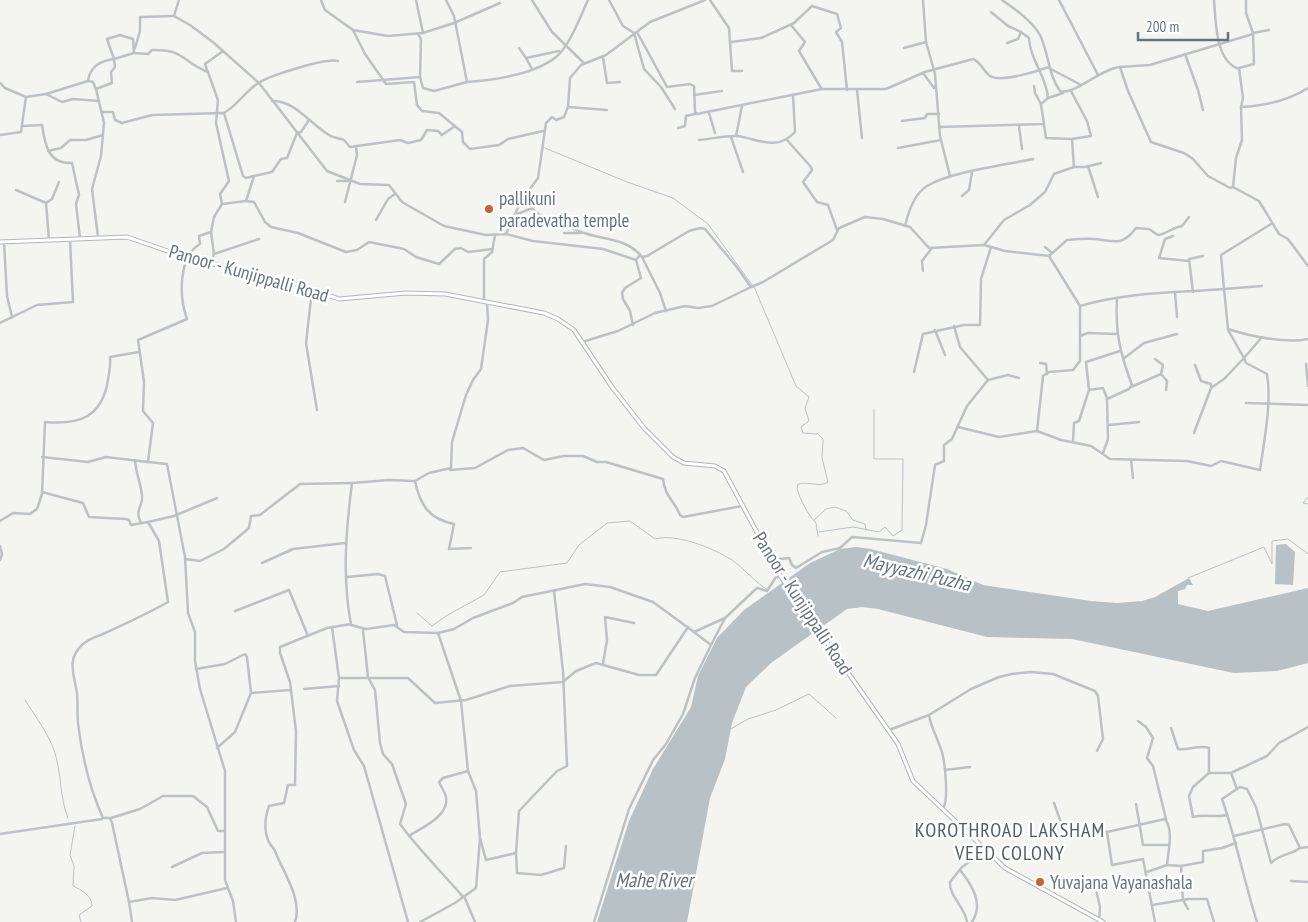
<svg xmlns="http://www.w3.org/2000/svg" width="1308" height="922" font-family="'PT Sans Narrow',sans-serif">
  <rect width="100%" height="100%" fill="#f4f4f1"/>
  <g fill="#b8c1c6">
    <path d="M1286,544L1295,552L1293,585L1275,584L1276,545Z"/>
    <path d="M856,547L871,549L947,569L983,585L1091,601L1117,603L1142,601L1155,597L1189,578L1193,585H1187L1185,589L1178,591V604L1208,611L1308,588V663L1277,671L1234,673L1072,639L987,637L878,609L862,607L847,609L771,663L746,687L732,723L725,759L710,798L687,922H597L629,821L653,769L691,707L698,676L717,638L744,610L810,563L840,549Z"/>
  </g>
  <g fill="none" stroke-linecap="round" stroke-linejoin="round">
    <g stroke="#b8c1c6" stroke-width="1">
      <path d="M545,148L627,182L673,198L708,224L755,289L796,386L809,397L805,408L809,421L801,427L803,433L818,434L823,439L822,458L828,482C820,488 808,481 798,484L797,488C800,500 808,515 816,523L818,536"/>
      <path d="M1308,497L1303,503L1308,504"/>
      <path d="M814,520L826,509L835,507L846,511L853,520L865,524L866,530"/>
      <path d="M819,532L853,527L879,532L885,527L893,536L902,530L903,459H874V409"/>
      <path d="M1188,578L1264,547L1272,564V541L1288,539L1308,554"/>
      <path d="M417,613L432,626L446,616L484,595L500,572L567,563L579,545L607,523L630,521L655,539C676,533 713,548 732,560C745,569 754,582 768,590"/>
      <path d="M25,700C35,716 48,733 54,750C62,773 59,796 68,818"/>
      <path d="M731,729L748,719L776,710L809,694L836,718"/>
      <path d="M75,826L70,855L74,866L73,886C82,890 92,896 92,906L79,915L81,922"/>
    </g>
    <defs>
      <path id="secondary" d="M0,242L127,237L188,258L292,283L339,299L406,293L445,294L544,313L558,319L574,330L612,387L644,428L673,457L684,463L715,466L724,471L781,577L898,744L913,781L1005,868L1103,922"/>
    </defs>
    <use href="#secondary" stroke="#b2b6ba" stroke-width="5"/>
    <g stroke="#bdc1c4" stroke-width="2.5">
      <path d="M179,0L174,16L190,25L214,43L259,83L327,171L360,184L389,185L402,202L444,226L486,235L506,234L533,241L603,249L636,260"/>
      <path d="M321,0L325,10L353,30L365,54L386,84L414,82L417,105L422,111L439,113L462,132L463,142L470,149L499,145L508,139L543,131"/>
      <path d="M416,0L423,33L454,23L500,3"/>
      <path d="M446,0L454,16L467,82C494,80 535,74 556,57C569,47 581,15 588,0"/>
      <path d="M532,0L552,32L584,63"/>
      <path d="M609,0L623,26L634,33L644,69L661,87L675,109"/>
      <path d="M710,0L729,28L732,71H742"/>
      <path d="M923,0L926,42L935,74L940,136L950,176"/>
      <path d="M1002,0C1015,9 1032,21 1040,35C1049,54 1048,74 1060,91C1073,96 1102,68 1120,67L1128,91L1151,142L1184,153L1193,159L1208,176L1230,188L1233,187L1236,158L1242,140L1241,107C1266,106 1287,101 1308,88"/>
      <path d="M1059,0L1098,75"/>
      <path d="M1214,0C1216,22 1215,61 1239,69"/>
      <path d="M991,12L1008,26L1021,32"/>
      <path d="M791,25L805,42L799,51L821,88"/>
      <path d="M353,30L388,36L423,33"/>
      <path d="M637,32L667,87L690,84L694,86L695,112L697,114L822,89H886L925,72L973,59C981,62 983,71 990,76C1000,83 1038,71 1049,67"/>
      <path d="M1253,33L1269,30"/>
      <path d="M418,34L421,39L420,77L423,88L434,91L467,82"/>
      <path d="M731,42L761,38L794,23L812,6L837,14L841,28L836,32L842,42L847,90"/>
      <path d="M135,48L140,31V17L174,16"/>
      <path d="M519,48L526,58"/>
      <path d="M904,48L926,42"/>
      <path d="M1185,54L1198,90L1203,110"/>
      <path d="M603,57L607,83L620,82"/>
      <path d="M1120,67L1150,65L1253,34"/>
      <path d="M1049,68L1081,85"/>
      <path d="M532,69L526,58L559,51"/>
      <path d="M923,73L934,88L935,86"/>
      <path d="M88,81L93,82L96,89"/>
      <path d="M357,82L420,77"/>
      <path d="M0,83L5,88L26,97"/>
      <path d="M1034,86L1035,93L1041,104"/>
      <path d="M857,90L862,138"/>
      <path d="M46,94L62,102L73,99L99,101"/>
      <path d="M694,95L722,91"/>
      <path d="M1048,98L1063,93"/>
      <path d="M272,101C295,100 310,124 329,135C333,138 340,138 344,140L350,147L400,140L408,143L421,140L427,130L438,131L442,135L455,126"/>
      <path d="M568,107L607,110"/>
      <path d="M1241,107L1243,98L1239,68L1254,64L1253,33L1246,13V0"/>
      <path d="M102,112H113L115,120L122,123L152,115L224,113L243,176L246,178L254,176"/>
      <path d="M224,113C238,105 246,90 260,82C272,75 325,58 338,61"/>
      <path d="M709,113L715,133"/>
      <path d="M902,121L925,118L927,114H939"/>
      <path d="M1044,125L1046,138L1072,139"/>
      <path d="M23,126L42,125C45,145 48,164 72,163L79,195L76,204L80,238"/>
      <path d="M1019,126L1022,149"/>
      <path d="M939,127L1044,124L1041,104L1048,98C1047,77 1030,60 1029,38L1021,32L1018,39L1007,43"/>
      <path d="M678,128L685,126L686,116L695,114"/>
      <path d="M0,135L21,132L26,97L46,94L88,81C90,66 100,61 114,59L107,39L120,35L133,39L134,53L148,54L152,50C186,49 181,62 208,72"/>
      <path d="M736,136L742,106"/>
      <path d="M731,137L743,172"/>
      <path d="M699,140C711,139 727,135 738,136C760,140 777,151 795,132L793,95"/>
      <path d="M787,140L811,167L812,170L803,182L817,202L828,205L837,230"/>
      <path d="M898,148L941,140"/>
      <path d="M48,151L61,148L70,140H86L103,135"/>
      <path d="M1088,166L1098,197"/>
      <path d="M1074,167H1085L1101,163"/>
      <path d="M337,181H348"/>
      <path d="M1233,187L1259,201L1279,234L1288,239L1308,266"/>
      <path d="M16,190L46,203L49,240"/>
      <path d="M962,196L969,190L972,172"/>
      <path d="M246,201L254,202L265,222L271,227L298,233L346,252L357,250L369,242L404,249L416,257L439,264L455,249L461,248L468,252L493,249"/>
      <path d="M345,202L357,155L356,147"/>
      <path d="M46,203L52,199L59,182"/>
      <path d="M222,204L220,194L229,181L216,123L218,100L205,64L223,51"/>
      <path d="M515,215L532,208C540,218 545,216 556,220C564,223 572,229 581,232C602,240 626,237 642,257L647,256L689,231L700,228L705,229L736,266L751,287L712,306L698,308L685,306L655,313L618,331L582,342"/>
      <path d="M1189,217L1182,226C1173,227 1167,234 1158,235L1149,229L1136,228C1122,247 1114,241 1095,239C1086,238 1076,239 1067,240L1049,256L1080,306C1127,292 1175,293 1224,289L1228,329C1249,336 1287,344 1308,339"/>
      <path d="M376,220L388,199L395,194"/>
      <path d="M905,226C908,213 914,194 927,186C949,172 1005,165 1033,159"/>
      <path d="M564,233H581"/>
      <path d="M506,234L521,201L538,178L546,123L552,117L556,120L564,117L568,107L570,78L581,65L606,55L650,22L705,0"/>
      <path d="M1173,236L1165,239L1159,258L1189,261"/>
      <path d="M98,237L92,189L101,156L104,123L96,89L112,83L111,72L115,67L114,59L134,53"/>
      <path d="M4,242L7,296L12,317"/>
      <path d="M984,245L1004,220L1030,205L1045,192L1054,174L1074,167L1072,139L1091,136L1087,121L1071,91"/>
      <path d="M1045,247L1051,252"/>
      <path d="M214,254L259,239"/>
      <path d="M642,257L660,293L666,311"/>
      <path d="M211,264L214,254L211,232"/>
      <path d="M923,271L922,261L932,248"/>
      <path d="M1262,286L1224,289L1221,255L1271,224"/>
      <path d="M751,287L763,282L833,240L839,228L865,217L883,219L910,227L929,248L984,245L1005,251L1049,256"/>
      <path d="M312,290L306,343L317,410"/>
      <path d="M1193,292L1189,259L1203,256"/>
      <path d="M1175,293L1177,317"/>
      <path d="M484,302V259L492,252L495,235"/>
      <path d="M0,323L37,305L73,302L70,240"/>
      <path d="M633,325L630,311L623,299L622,293L625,288L641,278L636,260L640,255"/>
      <path d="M935,330L945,355"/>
      <path d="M1228,330L1244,358L1262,337"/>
      <path d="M1080,336L1088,333L1116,334"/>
      <path d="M1123,359L1144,343L1177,334"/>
      <path d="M1040,363L1046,364L1047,374"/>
      <path d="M1306,364L1308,386"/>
      <path d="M1195,365L1201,381L1211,384V388"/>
      <path d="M914,372L923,334L964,325H980L981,279L991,247"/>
      <path d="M1161,374L1167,381L1166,390"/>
      <path d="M988,380L1008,375L1019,378"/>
      <path d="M1131,387L1161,374L1163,365L1155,359"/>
      <path d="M1107,398L1103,388L1089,390L1086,362L1120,351"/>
      <path d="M1246,403L1308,405"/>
      <path d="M1109,425L1139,422"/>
      <path d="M958,427L999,437L1037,431L1061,440L1091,446L1110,459L1187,461L1211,466L1221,461L1260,470C1264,441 1272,402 1267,374L1246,363L1244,358L1224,379L1211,388L1194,433"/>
      <path d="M1037,431L1043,376L1049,372L1073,370L1080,361V306"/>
      <path d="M1073,441L1074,423L1079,421L1089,390"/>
      <path d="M1103,453L1108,439L1107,399L1129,389L1132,385C1120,353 1115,332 1117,298"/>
      <path d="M42,457L88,462L106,457L148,462"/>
      <path d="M135,460C136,474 141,484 142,496C143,508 134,509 141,523"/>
      <path d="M1131,460L1133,478"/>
      <path d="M450,470L475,468L508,450L523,448L544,460L564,456H583L597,462H606L663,479C665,497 674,500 680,515L683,517L742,506"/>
      <path d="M415,481C420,505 429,519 454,524L449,549L471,548"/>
      <path d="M42,492L83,503L89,517L126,519L129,520L131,525L148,522L159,541L168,602C147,614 125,624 103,634C96,637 90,638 83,644C66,659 74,674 77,693C78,703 77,713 78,723C82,757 89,787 103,818H110L112,823L129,902"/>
      <path d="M0,521L13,513L30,514L37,509L42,494L45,422C80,425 102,417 108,380C109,372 111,366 110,357L139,352"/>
      <path d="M148,522L174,516L217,498"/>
      <path d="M0,546L2,554L0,560"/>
      <path d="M185,559L200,561L224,549L249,528L251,516L260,515L300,484L352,483"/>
      <path d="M771,560L789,558L792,565L796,568L822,552L840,548L852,537L921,543L926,525L935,465L944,461V445L952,439L967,406L988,380L960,347L954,326"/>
      <path d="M262,563L293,549L345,543"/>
      <path d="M347,577L378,574L385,576L397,625"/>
      <path d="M235,611L289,590L308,636"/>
      <path d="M351,625L366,629L394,625L404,632L438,633L454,629L473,618L513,603L522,597L585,584L610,587L653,602L694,632L725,618L757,588L767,591L776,577H781"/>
      <path d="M332,627L339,678L337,701L354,750L364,766L408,922"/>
      <path d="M363,630L368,677L375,690L380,743L383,754L392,764L406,804L400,824C419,850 442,872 463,897"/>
      <path d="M711,645L725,618"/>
      <path d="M603,664L607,640L605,617L634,623"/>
      <path d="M196,669L225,664L245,654L247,657L251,693L235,732L217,748"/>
      <path d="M339,678H408L435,703L466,700L510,686L563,682L576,671L596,663L639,675H656L688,627"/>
      <path d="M304,689L339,686"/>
      <path d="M252,693L290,690"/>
      <path d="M929,715C931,728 938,739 942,752C945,764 949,799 943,809"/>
      <path d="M1138,721L1146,727L1153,738L1147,758L1153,766L1166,819"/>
      <path d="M1171,728L1178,749C1189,751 1198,744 1209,748V773"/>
      <path d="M889,730L929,715L971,689L999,677L1012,674L1031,672L1053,674L1095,691L1098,696L1103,739L1097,751"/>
      <path d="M945,770L970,767"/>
      <path d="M1231,773L1237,789"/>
      <path d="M1054,803L1064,831L1107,832L1165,819C1174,831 1168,851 1167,865L1147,872"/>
      <path d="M1136,804L1143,845H1168"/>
      <path d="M1227,815C1216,818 1206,814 1193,817L1189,796L1193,787L1209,773H1231L1267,756L1279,743L1308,727"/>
      <path d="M111,818L140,809L163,796H193L207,807L218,831H224"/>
      <path d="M1107,832L1112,865L1143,859L1155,922"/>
      <path d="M0,834L102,819"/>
      <path d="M409,836C421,828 450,816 446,797C445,792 441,787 439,782L443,778L468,771"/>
      <path d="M1234,836L1285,824L1289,825L1300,848L1308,847"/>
      <path d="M480,838L486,860L516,853L519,811L557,771L567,766L563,671L554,591"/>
      <path d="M516,853L517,873L541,875L564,868L566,846"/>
      <path d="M1167,865L1181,866L1183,900L1188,909"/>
      <path d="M1181,866L1203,862V851L1222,848L1236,843"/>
      <path d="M172,867L202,853L223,852"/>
      <path d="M960,870C972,885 984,904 972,922"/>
      <path d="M1094,881L1100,907L1099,920"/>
      <path d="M1291,881L1308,882"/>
      <path d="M464,896L475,922"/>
      <path d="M1152,905L1189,899H1207L1214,922"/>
      <path d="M132,922L129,902L152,898L175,900L227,888"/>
      <path d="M236,922L233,901L225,880V771L200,689L195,661V632L188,613L185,557L167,464L148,462L153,423L143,411L144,382L138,340L187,319C179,297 178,257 200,244L199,236L211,232L214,217L222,204L246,201L254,176L272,172L281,159L287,158L297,133L301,132L309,120"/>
      <path d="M295,922C303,899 282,870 274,849C263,838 264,820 269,806L284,803L288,785H295L296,731L290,682L280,653V647L327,628L351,624C342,578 346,530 352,483L389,480L415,481L429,473L451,468L452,442L466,395L473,380L481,369L488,320L487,303"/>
      <path d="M420,922L455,903L476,888L480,838L476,791L468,771L461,701L438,633"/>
      <path d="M594,922L629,809L653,760L666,744L683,714L695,678L711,645L694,632"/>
      <path d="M967,922C965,907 949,896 950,882L962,867L985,851"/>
      <path d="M1257,922C1244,881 1236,839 1222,799L1240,787L1247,789L1256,807L1271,863C1279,854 1291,855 1300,848"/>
    </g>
    <use href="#secondary" stroke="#fff" stroke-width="3"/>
  </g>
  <g fill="#ce5f36" stroke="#fff" stroke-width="2">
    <circle cx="489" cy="209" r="5"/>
    <circle cx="1040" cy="882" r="5"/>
  </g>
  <g text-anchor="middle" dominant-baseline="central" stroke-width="5" stroke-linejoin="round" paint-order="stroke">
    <g font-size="19" fill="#66737e" stroke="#fff" text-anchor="start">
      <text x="499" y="198">pallikuni<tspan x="499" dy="22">paradevatha temple</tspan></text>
      <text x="1050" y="882">Yuvajana Vayanashala</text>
    </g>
    <g font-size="19" fill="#66737e" stroke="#fff">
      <text transform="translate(249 273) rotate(16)">Panoor - Kunjippalli Road</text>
      <text transform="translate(803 603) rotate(57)">Panoor - Kunjippalli Road</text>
    </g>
    <g font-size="20" font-style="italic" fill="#62747b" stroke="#fff">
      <text transform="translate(917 572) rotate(13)">Mayyazhi Puzha</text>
      <text x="654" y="880">Mahe River</text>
    </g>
    <g font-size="20" letter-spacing="1" fill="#535c64" stroke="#fff">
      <text x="1010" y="830">KOROTHROAD LAKSHAM<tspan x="1010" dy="23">VEED COLONY</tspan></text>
    </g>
  </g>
  <path d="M1138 32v8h90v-8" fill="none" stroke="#66737e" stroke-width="2.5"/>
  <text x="1146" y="32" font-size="15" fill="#66737e" stroke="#ffffff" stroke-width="4" paint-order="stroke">200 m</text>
</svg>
